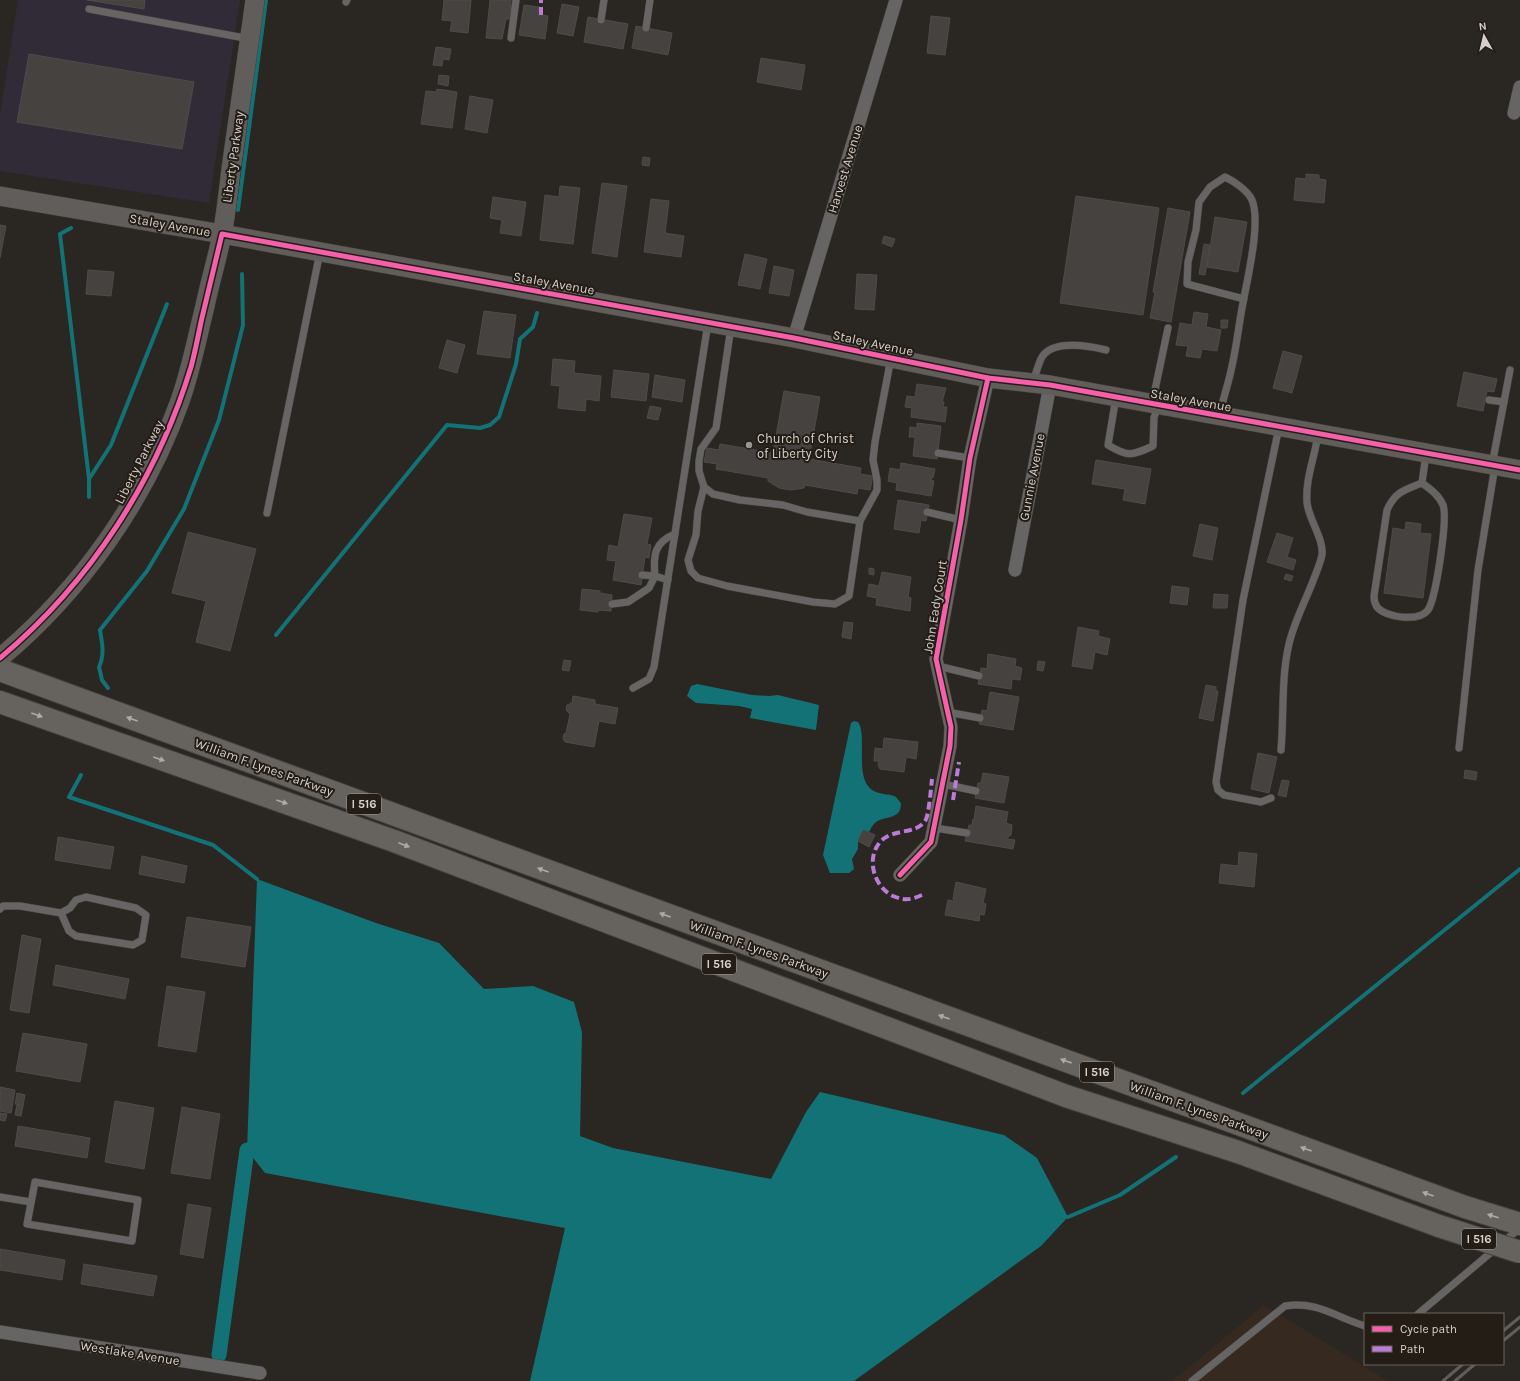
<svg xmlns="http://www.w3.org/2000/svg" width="1520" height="1381" font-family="Karla,sans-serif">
  <rect width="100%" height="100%" fill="#2a2622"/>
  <path fill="#362a20" d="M1264,1305L1388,1381H1172Z"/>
  <path fill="#312b38" d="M18,0H240L209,203L0,171V115Z"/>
  <g fill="#127276">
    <path d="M697,684L752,695L769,696L778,695L819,705L816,730L750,718L752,709L739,706L696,703L687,696L691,686Z"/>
    <path d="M854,721L858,722C867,734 856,770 868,786C875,795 885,793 894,796C897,797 899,801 901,803C901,822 883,814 874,824C872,826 870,830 869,832L863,830L858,841V849L852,859L854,869L849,873H830L823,855L851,723Z"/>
    <path d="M257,879L376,923L439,943L484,989L533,986L574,1002L582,1032L580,1136L613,1148L771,1179L806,1112L820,1092L1004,1135L1037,1158L1068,1217L1041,1246L854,1381H530L565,1228L265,1173L247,1150Z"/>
  </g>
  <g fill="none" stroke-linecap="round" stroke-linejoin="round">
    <g stroke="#127276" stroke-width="4">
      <path d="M238,210L266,0"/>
      <path d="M71,228L60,234L89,479V497"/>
      <path d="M89,479L111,445L167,304"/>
      <path d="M276,635L447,425L480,428L490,425L499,417L516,364L520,339L533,327L537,313"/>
      <path d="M108,688L102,680L99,667C105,654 102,643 100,630L147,571L184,509L219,420L243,325L242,274"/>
      <path d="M81,775L69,797L213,845L257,879"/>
      <path d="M1243,1093L1520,869"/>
      <path d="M1068,1217L1120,1195L1176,1157"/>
    </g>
    <path stroke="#127276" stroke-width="15" d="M219,1355L247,1150"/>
  </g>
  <g fill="#46423f" stroke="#4f4b48">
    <path d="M87,0H145L144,9Z"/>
    <path d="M444,0H471L468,33L450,31L452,21L442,20Z"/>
    <path d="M490,0H511L510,19H506L502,39L486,38Z"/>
    <path d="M562,4L579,7L573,36L557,33Z"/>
    <path d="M524,5L539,7L538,15L548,16L545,39L519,35Z"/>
    <path d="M931,16L950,18L945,55L927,53Z"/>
    <path d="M588,17L628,24L623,49L584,42Z"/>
    <path d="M636,26L672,33L668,55L632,48Z"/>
    <path d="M436,47L451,49L449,60L443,59L442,66L433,65Z"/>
    <path d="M29,54L194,82L182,149L17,122Z"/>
    <path d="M761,58L805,65L801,90L757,82Z"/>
    <path d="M439,75L449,76L448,86L438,84Z"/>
    <path d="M437,89L457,92L452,128L421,124L426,91L436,92Z"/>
    <path d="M470,96L493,100L487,133L465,129Z"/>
    <path d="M643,157L650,158L649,166L642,165Z"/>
    <path d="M1306,174L1319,175V179L1326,180L1324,203L1294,200L1296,178L1306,179Z"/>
    <path d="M602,183L627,186L617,257L592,253Z"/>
    <path d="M560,186L580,188L573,244L540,240L545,195L559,197Z"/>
    <path d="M1076,196L1159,208L1143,315L1060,303Z"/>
    <path d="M493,197L526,202L521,236L500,233L502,220L490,218Z"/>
    <path d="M651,199L669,201L665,233L684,236L681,257L644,252Z"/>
    <path d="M1168,208L1190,212L1171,322L1150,318L1155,292H1153Z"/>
    <path d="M1215,217L1247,222L1238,272L1207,267Z"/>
    <path d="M0,225L6,226L0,258Z"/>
    <path d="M884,236L895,239L892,247L882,243Z"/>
    <path d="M1204,244L1210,245L1205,275L1199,274Z"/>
    <path d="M745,254L767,259L760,289L738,285Z"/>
    <path d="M774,266L794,270L789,296L769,293Z"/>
    <path d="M88,270L114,272L111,296L86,294Z"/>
    <path d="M857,274L877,275L874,310L855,309Z"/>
    <path d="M484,311L516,315L510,358L477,354Z"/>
    <path d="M1194,312L1208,314L1206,327L1221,330L1217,351L1202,349L1200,358L1186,356L1188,346L1176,345L1180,323L1192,325Z"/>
    <path d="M1221,320H1228L1227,328H1221Z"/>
    <path d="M447,340L465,345L457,373L439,368Z"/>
    <path d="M1283,351L1302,356L1292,393L1273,388Z"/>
    <path d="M553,359L575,361L574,373L601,376L599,401L586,399L585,411L558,408L560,386L551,385Z"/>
    <path d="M614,370L649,374L646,401L611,397Z"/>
    <path d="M1464,372L1497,379L1494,392L1487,391L1483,411L1457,406Z"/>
    <path d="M655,375L685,380L682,402L652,397Z"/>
    <path d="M917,384L946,388L942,402H944L943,407H947L945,422L911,417L912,408L905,407L907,396L915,397Z"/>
    <path d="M784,391L820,397L809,459L861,468L860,474L873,476L870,490L858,488L857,494L805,485L804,488L791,490L779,488L768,481V478L716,469L717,464L704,462L707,448L719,450L720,444L773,453Z"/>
    <path d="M650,406L661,408L658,420L647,418Z"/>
    <path d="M917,423L941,426L937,459L913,456L915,437H909L910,427L917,428Z"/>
    <path d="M1096,460L1151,469L1145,504L1123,500L1125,489L1092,484Z"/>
    <path d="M901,463L935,469L933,478L932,477L931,480L934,481L931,496L896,490L897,483L888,481L890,468L900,470Z"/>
    <path d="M898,500L929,505L926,521L921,520L919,533L894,529Z"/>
    <path d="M624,514L652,518L647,544L651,545L649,558L645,557L641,585L613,580L616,561L607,560L609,545L618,547Z"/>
    <path d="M1406,522L1421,524L1420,533L1431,534L1423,598L1384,593L1393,528L1405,530Z"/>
    <path d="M1200,524L1218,528L1212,560L1193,556Z"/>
    <path d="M188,532L256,549L230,651L196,642L206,601L172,593Z"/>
    <path d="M1277,533L1293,538L1287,557L1296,560L1293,570L1267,562Z"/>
    <path d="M869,568L874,569V575L869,574Z"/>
    <path d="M882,572L911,577L908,597L911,598L910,611L876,605L877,598L867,596L869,584L879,586Z"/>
    <path d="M1286,574L1293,576L1291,581L1284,579Z"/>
    <path d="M1172,586L1189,588L1187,605L1170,603Z"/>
    <path d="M582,589L600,591V593L612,595L611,611L598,610V612L580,610Z"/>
    <path d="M1214,594L1228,595L1227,608H1213Z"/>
    <path d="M844,622L853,623L851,639L842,637Z"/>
    <path d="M1078,627L1099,631L1098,636L1110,639L1107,655L1095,652L1092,669L1072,666Z"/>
    <path d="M988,654L1016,659L1015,666L1022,668L1020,680L1012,679L1011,689L978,684L981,668L987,669Z"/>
    <path d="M564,660L571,661L569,671L562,670Z"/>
    <path d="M1038,661L1045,662L1043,671L1037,670Z"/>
    <path d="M1206,685L1216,687V691H1218L1213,721L1199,718Z"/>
    <path d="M990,692L1019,697L1013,730L979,724L982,710L987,711Z"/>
    <path d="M573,696L595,700V704L618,708L615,724L599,721L594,747L565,742L563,739L564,734L566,733L570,714L566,710L567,705L572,703Z"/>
    <path d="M884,738L918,742L916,759L906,757L904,772L880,769L878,765L879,761H874L875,748L883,749Z"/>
    <path d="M1258,753L1277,757L1269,793L1251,789Z"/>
    <path d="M1465,770L1477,772L1476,780L1464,778Z"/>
    <path d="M983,773L1009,777L1004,803L975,798L978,783H981Z"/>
    <path d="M1282,780L1289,781L1286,797L1278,795Z"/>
    <path d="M976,806L1008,812L1006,823L1012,825L1011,835L1008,837L1007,839L1015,840L1013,849L965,841L969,825H972L973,819L974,820Z"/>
    <path d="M863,830L875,835L869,847L858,841Z"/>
    <path d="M58,837L114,847L110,869L55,860Z"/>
    <path d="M1239,852L1257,854L1254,887L1219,883L1221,864L1238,866Z"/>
    <path d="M142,856L187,866L184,883L139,874Z"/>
    <path d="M956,882L986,889L983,903L986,904L984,915L980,914L979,921L945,915L948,900L954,901L955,899H953Z"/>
    <path d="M187,917L251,927L245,967L181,957Z"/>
    <path d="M22,935L41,939L29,1013L10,1010Z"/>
    <path d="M56,965L129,979L125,999L53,985Z"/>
    <path d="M167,986L205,992L196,1052L158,1046Z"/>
    <path d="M23,1033L87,1044L80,1082L16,1071Z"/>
    <path d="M0,1087L15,1090L11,1113L0,1111Z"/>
    <path d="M17,1093L25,1095L23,1106L15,1104Z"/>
    <path d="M115,1101L154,1108L144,1169L105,1162Z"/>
    <path d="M17,1105L23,1106L21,1116L15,1115Z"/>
    <path d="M182,1107L220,1114L210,1179L171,1173Z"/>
    <path d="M0,1113L7,1114L5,1121L0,1120Z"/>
    <path d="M18,1126L90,1138L87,1158L15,1146Z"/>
    <path d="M188,1204L211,1208L203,1258L180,1254Z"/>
    <path d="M0,1249L65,1260L62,1280L0,1270Z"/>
    <path d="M84,1264L157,1276L153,1296L81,1284Z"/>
  </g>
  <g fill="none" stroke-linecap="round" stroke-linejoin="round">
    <defs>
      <g id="lane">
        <path d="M346,2L347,0"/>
        <path d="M89,9L250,39"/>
        <path d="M601,20L604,0"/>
        <path d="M646,28L650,0"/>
        <path d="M511,38L516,0"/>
        <path d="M731,327L716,428L701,449L699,461V471L704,487L698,511L696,535L688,560L691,571L698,578L727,586L813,602L835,604L849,596L860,521L877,490V480L873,460L875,442L891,358"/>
        <path d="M1032,383C1036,375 1038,364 1042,357C1053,339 1090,346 1106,350"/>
        <path d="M1116,397L1108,445C1128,457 1131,456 1153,446L1154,418L1158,405"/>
        <path d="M1489,400L1504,402"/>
        <path d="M1152,404L1168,328"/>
        <path d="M1219,416C1223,399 1229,382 1232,366C1236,349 1238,331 1241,314C1245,288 1262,224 1252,200C1248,191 1234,181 1225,177L1210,187L1199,202L1196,230L1188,262L1187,284L1244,299"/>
        <path d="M938,453L970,458"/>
        <path d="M1492,465L1510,370"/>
        <path d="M1422,483C1430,489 1439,495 1443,505C1448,518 1436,598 1428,610C1419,622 1386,618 1377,607C1375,604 1374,600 1374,596L1387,510C1395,492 1404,490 1422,483Z"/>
        <path d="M1422,483L1426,454"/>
        <path d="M704,487L713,494L740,500L783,505L807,512L860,521"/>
        <path d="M927,512L961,520"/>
        <path d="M267,513L320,252"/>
        <path d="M642,575L655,576C653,556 654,542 675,534"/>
        <path d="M612,604L628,602L649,588L655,576L668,580"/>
        <path d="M938,666L979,676"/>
        <path d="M633,688L649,679L654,667L708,323"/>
        <path d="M947,712L980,718"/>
        <path d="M1459,748L1478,570L1495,466"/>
        <path d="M1281,750C1284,715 1281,678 1289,644C1294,622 1305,602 1313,581C1316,573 1320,564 1322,555C1324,539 1309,520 1307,503C1305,479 1315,457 1318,434"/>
        <path d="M943,784L976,791"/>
        <path d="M1271,798L1261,802L1224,795L1218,790L1216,782L1243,600L1279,427"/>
        <path d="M935,828L967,833"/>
        <path d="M0,909L3,906H20L61,913L70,908L76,900L86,897L136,908L146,915L142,940L133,945L76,936L69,931L61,913"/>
        <path d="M35,1182L138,1200L132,1241L27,1224Z"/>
        <path d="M0,1197L31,1202"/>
        <path d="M1418,1314L1520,1228"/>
        <path d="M1192,1381L1285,1306C1318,1301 1335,1317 1365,1326"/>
      </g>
      <g id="street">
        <path d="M1514,113L1520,87"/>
        <path d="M794,338L896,0"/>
        <path d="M1015,570L1050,385"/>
        <path d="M900,875L931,842L950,746L951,727L936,659L961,520L970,458L988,378"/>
        <path d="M0,1332L260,1373"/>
      </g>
      <g id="secondary">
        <path d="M0,196L222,234L794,338L988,378L1050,385L1520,470"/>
        <path d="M0,658C80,591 145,500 180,401C191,370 197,338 205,306C210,282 217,259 222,235C227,209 229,182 233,155C240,104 248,52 255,0"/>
      </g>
      <g id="highway">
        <path d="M0,670L1465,1207L1520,1224"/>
        <path d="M0,702L394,841L1066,1096L1238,1152L1439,1226"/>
      </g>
    </defs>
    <use href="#lane" stroke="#45413e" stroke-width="8"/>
    <use href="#street" stroke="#45413e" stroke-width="14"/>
    <use href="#secondary" stroke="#45413e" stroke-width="20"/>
    <use href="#highway" stroke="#45413e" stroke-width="24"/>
    <use href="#lane" stroke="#666563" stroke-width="7"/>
    <use href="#street" stroke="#666563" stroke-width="13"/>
    <use href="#secondary" stroke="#605d5b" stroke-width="19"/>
    <use href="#highway" stroke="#66625e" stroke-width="22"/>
    <g stroke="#605d5a" stroke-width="3">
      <path d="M1503,1331L1520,1317"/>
      <path d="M1503,1341L1520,1327"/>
      <path d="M1443,1381L1463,1364"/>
      <path d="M1455,1381L1475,1364"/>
    </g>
    <defs>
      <path id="highway-bridge" d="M1439,1226L1520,1252"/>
    </defs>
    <use href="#highway-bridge" stroke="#45413e" stroke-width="24" stroke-linecap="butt"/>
    <use href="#highway-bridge" stroke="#66625e" stroke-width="22"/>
    <g stroke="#bd7bd9" stroke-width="4" stroke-dasharray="8 4" stroke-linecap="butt">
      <path d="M541,15V0"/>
      <path d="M953,800L959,762"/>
      <path d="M922,895C910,900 905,901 893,896C874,887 865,858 881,841C894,828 915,835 925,821C929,816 931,787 932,779"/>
    </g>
    <defs>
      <g id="cycleway">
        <path d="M0,658C90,583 157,479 191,367C195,352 198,337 201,322C208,293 215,264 222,234L794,338L988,378L1050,385L1520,470"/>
        <path d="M900,875L931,842L950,746L951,727L936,659L961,520L970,458L988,378"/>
      </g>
    </defs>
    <use href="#cycleway" stroke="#241d16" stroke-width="8"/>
    <use href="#cycleway" stroke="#f560ab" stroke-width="5"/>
  </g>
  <defs><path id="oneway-solid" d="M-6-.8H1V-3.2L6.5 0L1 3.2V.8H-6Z"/></defs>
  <g fill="#aeaaa6">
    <use href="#oneway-solid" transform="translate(37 715) rotate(20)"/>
    <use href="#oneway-solid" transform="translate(132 719) rotate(-160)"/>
    <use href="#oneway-solid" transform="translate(159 759) rotate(19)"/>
    <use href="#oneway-solid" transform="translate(282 802) rotate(19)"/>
    <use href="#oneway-solid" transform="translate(404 845) rotate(21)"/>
    <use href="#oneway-solid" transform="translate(543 870) rotate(-160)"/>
    <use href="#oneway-solid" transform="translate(665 915) rotate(-160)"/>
    <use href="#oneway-solid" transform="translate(944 1017) rotate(-160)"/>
    <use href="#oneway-solid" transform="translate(1066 1061) rotate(-160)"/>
    <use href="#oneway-solid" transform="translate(1306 1149) rotate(-160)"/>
    <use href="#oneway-solid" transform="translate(1428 1194) rotate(-160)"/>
    <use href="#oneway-solid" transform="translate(1493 1216) rotate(-162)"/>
  </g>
  <circle fill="#999490" stroke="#241d16" stroke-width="1.5" cx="749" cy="445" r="4"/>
  <g text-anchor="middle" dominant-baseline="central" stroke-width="4" stroke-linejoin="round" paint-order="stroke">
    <g fill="#241d16" stroke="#a09a95" stroke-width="1">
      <rect x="347" y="794" width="34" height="20" rx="3"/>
      <rect x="702" y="954" width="34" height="20" rx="3"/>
      <rect x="1080" y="1062" width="34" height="20" rx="3"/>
      <rect x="1462" y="1229" width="34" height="20" rx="3"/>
    </g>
    <g font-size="12" font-weight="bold" fill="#d5d0cc">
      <text x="364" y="804">I 516</text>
      <text x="719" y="964">I 516</text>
      <text x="1097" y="1072">I 516</text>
      <text x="1479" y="1239">I 516</text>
    </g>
    <g font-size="13" fill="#d5d0cc" stroke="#241d16">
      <text transform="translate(233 157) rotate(-82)">Liberty Parkway</text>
      <text transform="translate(845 169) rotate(-73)">Harvest Avenue</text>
      <text transform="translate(170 225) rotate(10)">Staley Avenue</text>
      <text transform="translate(554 283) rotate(10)">Staley Avenue</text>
      <text transform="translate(873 343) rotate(12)">Staley Avenue</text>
      <text transform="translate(1191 400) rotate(10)">Staley Avenue</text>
      <text transform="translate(139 462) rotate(-63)">Liberty Parkway</text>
      <text transform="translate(1032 477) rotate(-79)">Gunnie Avenue</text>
      <text transform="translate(935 607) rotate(-81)">John Eady Court</text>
      <text transform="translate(264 767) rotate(20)">William F. Lynes Parkway</text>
      <text transform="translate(759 949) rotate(20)">William F. Lynes Parkway</text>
      <text transform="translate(1199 1110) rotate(20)">William F. Lynes Parkway</text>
      <text transform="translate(130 1353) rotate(9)">Westlake Avenue</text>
    </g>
    <g font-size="13" fill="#d5d0cc" stroke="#241d16" text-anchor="start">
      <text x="757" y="438">Church of Christ<tspan x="757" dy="15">of Liberty City</tspan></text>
    </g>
  </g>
  <rect x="1364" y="1313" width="140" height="52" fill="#241d16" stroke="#6b655f"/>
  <rect x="1372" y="1326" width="20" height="6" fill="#f560ab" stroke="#6b655f"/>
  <text x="1400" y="1333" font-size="12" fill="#d5d0cc">Cycle path</text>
  <rect x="1372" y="1346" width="20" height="6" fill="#bd7bd9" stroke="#6b655f"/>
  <text x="1400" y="1353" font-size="12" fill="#d5d0cc">Path</text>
  <g transform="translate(1484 36) rotate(352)" stroke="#241d16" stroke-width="3" paint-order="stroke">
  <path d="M0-3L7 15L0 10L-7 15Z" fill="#d5d0cc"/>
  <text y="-6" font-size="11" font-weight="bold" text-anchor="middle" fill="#d5d0cc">N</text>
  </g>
</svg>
